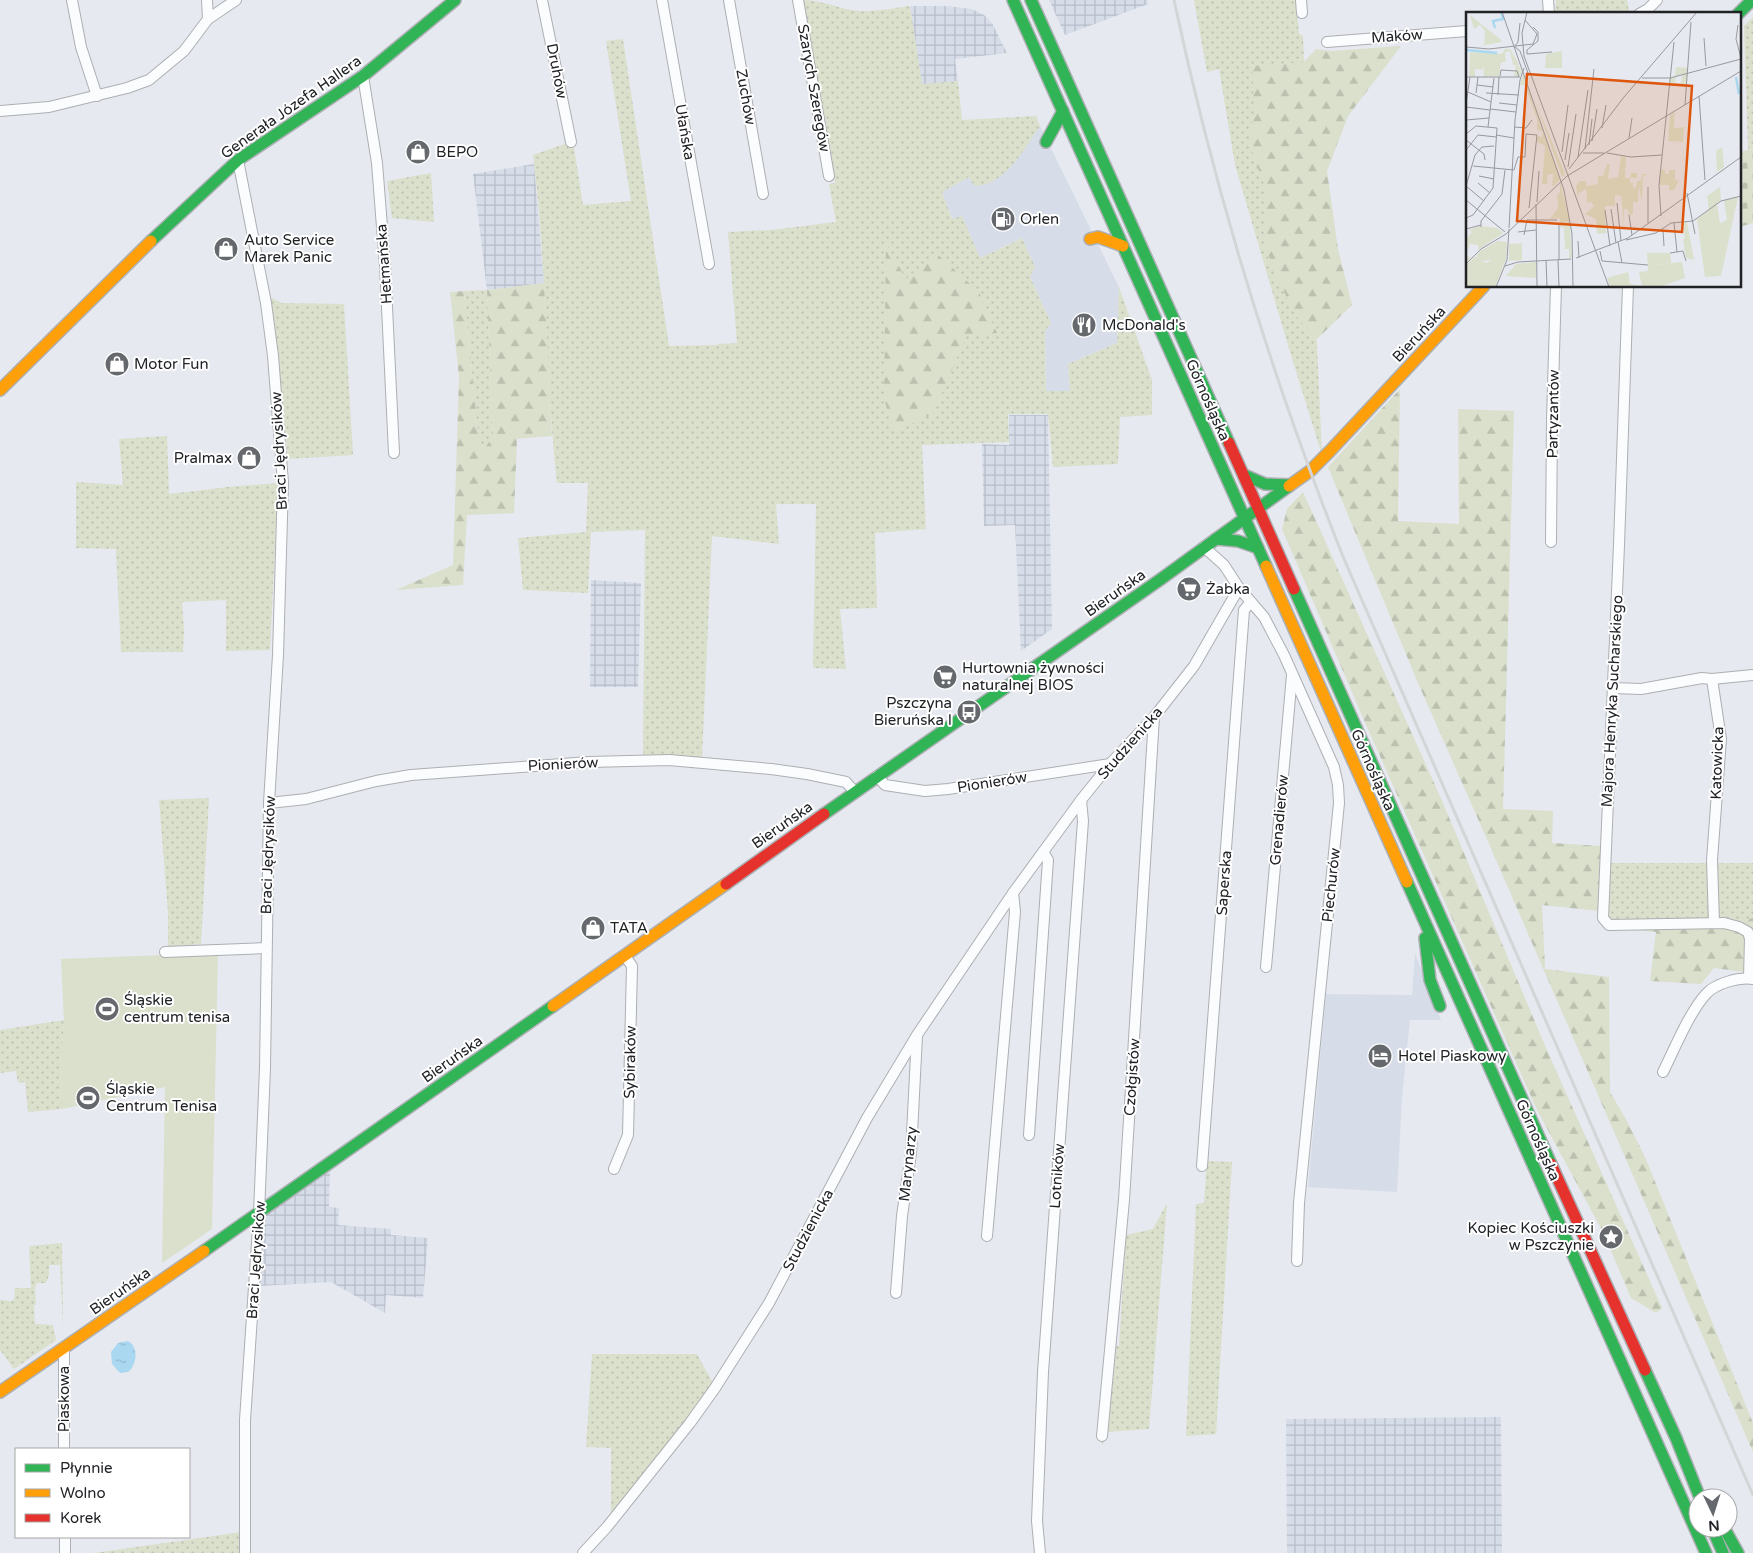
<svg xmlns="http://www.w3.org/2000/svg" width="1753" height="1553" font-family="'Varela Round',sans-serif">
  <defs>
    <pattern id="industrial-grid" width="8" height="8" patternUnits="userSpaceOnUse" patternTransform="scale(1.25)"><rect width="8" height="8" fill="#d6dde9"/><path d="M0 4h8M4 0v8" fill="none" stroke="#b7bdc8"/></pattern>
    <pattern id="green-dots" width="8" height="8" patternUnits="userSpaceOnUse" patternTransform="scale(1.25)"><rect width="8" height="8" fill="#dae0cc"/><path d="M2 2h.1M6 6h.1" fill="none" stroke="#bbc0af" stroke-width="1.8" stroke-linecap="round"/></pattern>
    <pattern id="forest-firs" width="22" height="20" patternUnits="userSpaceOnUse" patternTransform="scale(1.25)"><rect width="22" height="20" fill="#dae0cc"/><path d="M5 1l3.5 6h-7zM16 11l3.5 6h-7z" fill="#bbc0af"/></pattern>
    <pattern id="cemetery-stones" width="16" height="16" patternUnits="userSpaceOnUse" patternTransform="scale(1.25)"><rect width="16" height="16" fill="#dae0cc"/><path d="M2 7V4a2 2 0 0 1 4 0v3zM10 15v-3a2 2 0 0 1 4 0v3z" fill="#bbc0af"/></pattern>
    <pattern id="water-ripples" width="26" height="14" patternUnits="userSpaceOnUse" patternTransform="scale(1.25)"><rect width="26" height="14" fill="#aad8f0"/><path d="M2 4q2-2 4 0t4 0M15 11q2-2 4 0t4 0" fill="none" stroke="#92b9ce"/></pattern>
  </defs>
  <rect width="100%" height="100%" fill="#e6e9ef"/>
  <g fill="#d6dde9">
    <path d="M1040,126L1119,287L1117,343L1068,364L1070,391H1046L1045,331L1051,323L1030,277L1021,238L980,258L962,217L952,219L942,192L969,177L1015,162Z"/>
    <path d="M1415,953L1441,1020H1410L1402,1098L1397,1192L1308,1187L1326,994L1412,995Z"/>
  </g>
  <g fill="url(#industrial-grid)">
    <path d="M1049,0H1147L1148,4L1065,35Z"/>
    <path d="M910,6H946L972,9L984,15L992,23L1007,53L955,59L958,81L922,85Z"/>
    <path d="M534,164L544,283L487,290L473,174Z"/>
    <path d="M1009,415H1048L1052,629L1021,651L1015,525L984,526L982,444L1009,445Z"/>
    <path d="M591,580L641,583L638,687H590Z"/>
    <path d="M330,1169L329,1207L339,1208L338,1225L391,1229V1235L428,1238L423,1298L386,1295L385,1313L331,1282L259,1286L263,1216Z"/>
    <path d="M1501,1417L1502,1553H1287L1286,1419Z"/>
  </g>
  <g fill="url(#green-dots)">
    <path d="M803,0C822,0 840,9 858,11C875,12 894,8 910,6L922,84L958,81L962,120L1036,116L1040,126C1024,149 1006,185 974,186L969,177L942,192L952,219L962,216L980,258L1022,238L1035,267L1030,277L1051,323L1045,331L1046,391H1070L1068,364L1117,343L1119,287L1152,380V415L1120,417L1118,464L1053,467L1048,414H1008L1009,442L922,445L926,529L875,533L877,608L840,609L846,669L813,668L816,504H776L779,544L712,536L702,758L643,755L645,530L591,532L588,593L523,590L518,538L586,532L588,483H557C545,374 547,264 533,155L573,141L583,205L631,201L606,41L623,39L669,346L717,345L719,344L737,343L728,232L771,230L836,222L829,184L835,183Z"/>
    <path d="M1194,0H1296L1299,34L1303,36L1322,455L1290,352L1235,165L1219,69L1207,72Z"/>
    <path d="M1556,0H1627L1629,12L1602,14H1555Z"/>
    <path d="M1753,17V149L1748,150L1744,26Z"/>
    <path d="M431,173L434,222L392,218L387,181Z"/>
    <path d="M487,290L493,437L480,455L464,291Z"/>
    <path d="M270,297L282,303L344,304L353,455L288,459Z"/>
    <path d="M167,436L169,494L228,487L278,483L270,650L226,651V600L182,602L184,631L183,652H121L116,549L76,548V482L123,485L119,439Z"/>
    <path d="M209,798L201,944L168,947V912L159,800Z"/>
    <path d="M1610,863H1753V918L1740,921L1705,919L1611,921L1607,918Z"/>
    <path d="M64,1020L61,1065L62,1109L28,1112L25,1082L18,1083L16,1071L0,1073V1030Z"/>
    <path d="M1207,1161L1232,1162L1216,1434L1186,1436L1196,1204L1204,1203Z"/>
    <path d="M1167,1203L1149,1429L1106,1432L1102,1447L1109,1346H1119L1126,1235L1153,1229Z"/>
    <path d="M62,1243L63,1327L60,1265H49V1275L46,1283H37L35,1288L36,1305H34L35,1324L53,1325L56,1340L14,1369L0,1350V1300L10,1301L14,1300L15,1288H31L29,1246Z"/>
    <path d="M592,1354H697L714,1385L611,1517V1448L586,1447Z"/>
    <path d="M242,1532V1553H94Z"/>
  </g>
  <g fill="url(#forest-firs)">
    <path d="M1401,46L1348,116L1327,171L1338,249L1352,305L1317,339L1298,318L1276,277L1265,244V187L1249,143L1254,111L1252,66L1304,62L1316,49L1331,51Z"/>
    <path d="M886,243L906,279L936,253L979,292L997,333L967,334L933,414L894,431L884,399Z"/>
    <path d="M544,283L552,436L517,439L514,513L467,515L463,585L396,590L453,565L459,377L450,292L464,291L480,454L493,437L487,290Z"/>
    <path d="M1400,389L1398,521L1459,524L1458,409L1514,411L1503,809L1553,811L1552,843L1601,846L1599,911L1542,905L1545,969L1609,977L1610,1092L1627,1121L1645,1157L1753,1423V1452L1493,853L1418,683L1328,467Z"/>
    <path d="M1303,492L1440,796L1546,1048L1662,1308L1656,1313L1631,1298L1604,1234L1537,1110L1364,720L1282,529L1287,509Z"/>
    <path d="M1753,918V973L1714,968L1701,984L1650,981L1656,932L1633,930L1708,928Z"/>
  </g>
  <path fill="url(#cemetery-stones)" d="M1753,149V223L1739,227V152Z"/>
  <path fill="#dae0cc" d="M218,953L212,1229L162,1263L165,1087L62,1109L61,1065L64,1020L61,959Z"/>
  <path fill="url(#water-ripples)" d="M128,1341C139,1347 137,1365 128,1372L120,1373L112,1364L111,1352L118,1343Z"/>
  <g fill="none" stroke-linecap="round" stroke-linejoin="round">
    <defs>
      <g id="street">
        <path d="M72,0L81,47L97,96"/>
        <path d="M207,0L208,19"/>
        <path d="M542,0L571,142"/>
        <path d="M662,0L709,264"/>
        <path d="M729,0L763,194"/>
        <path d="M798,0L829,176"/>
        <path d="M1301,0L1302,13"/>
        <path d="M1548,0L1549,14"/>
        <path d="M1639,14L1648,9L1657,0"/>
        <path d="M1327,42L1467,31"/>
        <path d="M363,76L377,163L385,265L394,453"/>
        <path d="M0,111L49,107L127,88L149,80L184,51L208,19L236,0"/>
        <path d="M238,160L266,303L273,356L283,483L278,655L269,803L265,1068L259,1213L245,1420V1553"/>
        <path d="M1628,286L1619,545L1603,918L1609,925L1724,923L1739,927L1748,932L1750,939L1749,978"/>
        <path d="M1551,542L1552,420L1556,286"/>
        <path d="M1204,547L1224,565L1239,588L1264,617L1284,655L1334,767L1338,785L1339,803L1299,1203L1297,1261"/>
        <path d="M1613,688L1641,689L1702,678L1712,679"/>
        <path d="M877,776L885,785L925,791L948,789L1110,764"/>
        <path d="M269,803L306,799L376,781L411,775L589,762L669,760L771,769L807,774L846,782L855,792"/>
        <path d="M1714,923L1712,860L1721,739L1712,679L1753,675"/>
        <path d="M165,952L266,948"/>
        <path d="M1266,967L1292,675"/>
        <path d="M1663,1072C1675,1048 1689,1013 1706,994C1716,983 1739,977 1753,979"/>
        <path d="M1029,1135L1048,860L1043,852"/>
        <path d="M1202,1166L1244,610L1251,602"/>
        <path d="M614,1169L628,1135L632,966L625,956"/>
        <path d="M987,1236L1015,912L1013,893"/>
        <path d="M896,1293L902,1216L911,1153L917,1036"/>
        <path d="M64,1348V1449"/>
        <path d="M1102,1436L1124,1200L1154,717"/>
        <path d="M65,1537V1553"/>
        <path d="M583,1553L607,1527L690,1423L715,1388L769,1303L867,1118L917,1035L1013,893L1081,800L1110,764L1154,717L1194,666L1239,588"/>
        <path d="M1040,1553L1037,1521L1043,1372L1083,821L1081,800"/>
      </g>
      <g id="fast">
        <path d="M1013,0L1266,566"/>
        <path d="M1031,0L1229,443"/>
        <path d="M1738,14L1752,0"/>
        <path d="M1046,142L1063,111"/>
        <path d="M151,241L238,160L363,76L455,0"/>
        <path d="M1244,475L1265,484L1290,485"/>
        <path d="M1216,539L1238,541L1258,548"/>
        <path d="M1294,589L1551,1164"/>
        <path d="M824,814L1161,579L1289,486"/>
        <path d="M1407,882L1706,1553"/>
        <path d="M1425,938L1430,980L1440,1006"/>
        <path d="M204,1251L553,1006"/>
        <path d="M1645,1370L1676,1438L1700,1498"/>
        <path d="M1712,1528L1723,1553"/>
        <path d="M1724,1528L1738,1553"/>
      </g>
      <g id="slow">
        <path d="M1090,239L1098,237L1123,246"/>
        <path d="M0,390L151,241"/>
        <path d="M1289,486L1310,471L1330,451L1484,286"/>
        <path d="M1266,566L1407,882"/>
        <path d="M553,1006L726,884"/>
        <path d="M0,1392L204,1251"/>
      </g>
      <g id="jam">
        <path d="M1229,443L1294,589"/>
        <path d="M726,884L824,814"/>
        <path d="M1551,1164L1645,1370"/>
      </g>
    </defs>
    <use href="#street" stroke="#acafb3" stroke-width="12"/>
    <use href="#fast" stroke="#acafb3" stroke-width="14"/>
    <use href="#slow" stroke="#acafb3" stroke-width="14"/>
    <use href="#jam" stroke="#acafb3" stroke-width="14"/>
    <use href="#street" stroke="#fbfcfd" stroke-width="10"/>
    <use href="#fast" stroke="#30b455" stroke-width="11"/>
    <use href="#slow" stroke="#ff9f0a" stroke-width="11"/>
    <use href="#jam" stroke="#e5322d" stroke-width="11"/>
    <path stroke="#d4d5d6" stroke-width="3" d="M1174,0C1215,193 1271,376 1344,559L1753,1495"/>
  </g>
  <defs>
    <symbol id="shop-disc" viewBox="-11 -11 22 22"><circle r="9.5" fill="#65686c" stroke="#fff"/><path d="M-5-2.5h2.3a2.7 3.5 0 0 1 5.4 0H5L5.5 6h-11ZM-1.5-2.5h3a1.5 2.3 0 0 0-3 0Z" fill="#fff"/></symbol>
    <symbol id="fuel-disc" viewBox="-11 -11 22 22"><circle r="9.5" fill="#65686c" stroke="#fff"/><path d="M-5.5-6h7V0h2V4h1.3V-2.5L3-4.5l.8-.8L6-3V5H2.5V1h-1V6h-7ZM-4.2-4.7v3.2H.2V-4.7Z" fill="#fff"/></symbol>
    <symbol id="restaurant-disc" viewBox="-11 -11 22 22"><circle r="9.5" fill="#65686c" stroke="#fff"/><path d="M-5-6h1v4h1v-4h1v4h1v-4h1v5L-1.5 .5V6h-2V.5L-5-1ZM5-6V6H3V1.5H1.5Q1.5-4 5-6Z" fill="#fff"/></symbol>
    <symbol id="supermarket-disc" viewBox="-11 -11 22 22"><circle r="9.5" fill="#65686c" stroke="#fff"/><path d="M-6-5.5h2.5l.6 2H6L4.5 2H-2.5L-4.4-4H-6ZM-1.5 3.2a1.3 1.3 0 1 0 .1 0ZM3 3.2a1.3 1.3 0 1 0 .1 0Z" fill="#fff"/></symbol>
    <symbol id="bus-disc" viewBox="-11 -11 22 22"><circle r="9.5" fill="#65686c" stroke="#fff"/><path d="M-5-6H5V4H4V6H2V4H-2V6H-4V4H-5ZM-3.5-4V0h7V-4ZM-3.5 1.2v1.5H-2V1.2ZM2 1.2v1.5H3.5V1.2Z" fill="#fff"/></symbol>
    <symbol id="stadium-disc" viewBox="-11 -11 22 22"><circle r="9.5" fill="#65686c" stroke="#fff"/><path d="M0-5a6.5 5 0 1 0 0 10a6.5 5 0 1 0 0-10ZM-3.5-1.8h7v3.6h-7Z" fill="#fff"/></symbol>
    <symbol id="hotel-disc" viewBox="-11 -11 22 22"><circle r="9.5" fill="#65686c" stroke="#fff"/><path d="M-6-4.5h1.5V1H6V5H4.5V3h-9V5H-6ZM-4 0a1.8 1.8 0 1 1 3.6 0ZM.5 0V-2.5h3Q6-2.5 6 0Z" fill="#fff"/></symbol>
    <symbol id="sight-disc" viewBox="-11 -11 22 22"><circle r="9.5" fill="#65686c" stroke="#fff"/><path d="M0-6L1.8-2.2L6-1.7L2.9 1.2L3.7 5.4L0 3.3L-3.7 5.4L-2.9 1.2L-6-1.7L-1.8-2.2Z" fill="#fff"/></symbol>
  </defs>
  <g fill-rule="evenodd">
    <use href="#shop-disc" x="404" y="138" width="28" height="28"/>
    <use href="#fuel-disc" x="989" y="205" width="28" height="28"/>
    <use href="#shop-disc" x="212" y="235" width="28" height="28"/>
    <use href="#restaurant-disc" x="1070" y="311" width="28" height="28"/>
    <use href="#shop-disc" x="103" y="350" width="28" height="28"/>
    <use href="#shop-disc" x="235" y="444" width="28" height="28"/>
    <use href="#supermarket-disc" x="1175" y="575" width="28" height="28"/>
    <use href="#supermarket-disc" x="931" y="663" width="28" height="28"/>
    <use href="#bus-disc" x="955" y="698" width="28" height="28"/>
    <use href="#shop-disc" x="579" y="914" width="28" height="28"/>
    <use href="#stadium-disc" x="93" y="995" width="28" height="28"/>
    <use href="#hotel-disc" x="1366" y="1042" width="28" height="28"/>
    <use href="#stadium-disc" x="74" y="1084" width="28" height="28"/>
    <use href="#sight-disc" x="1597" y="1223" width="28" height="28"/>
  </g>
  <g text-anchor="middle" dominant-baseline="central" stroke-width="4" stroke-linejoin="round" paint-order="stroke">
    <g font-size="15" fill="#202226" stroke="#fff">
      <text transform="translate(1397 36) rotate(-4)">Maków</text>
      <text transform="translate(557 71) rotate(79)">Druhów</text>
      <text transform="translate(814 88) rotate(80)">Szarych Szeregów</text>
      <text transform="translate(746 97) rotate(80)">Zuchów</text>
      <text transform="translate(291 107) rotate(-35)">Generała Józefa Hallera</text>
      <text transform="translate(685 132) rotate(80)">Ułańska</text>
      <text transform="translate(384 264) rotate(-94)">Hetmańska</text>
      <text transform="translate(1419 334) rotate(-47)">Bieruńska</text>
      <text transform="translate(1208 400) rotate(66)">Górnośląska</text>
      <text transform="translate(1553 414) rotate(-89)">Partyzantów</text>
      <text transform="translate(279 451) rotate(-93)">Braci Jędrysików</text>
      <text transform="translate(1115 593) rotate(-35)">Bieruńska</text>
      <text transform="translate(1612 701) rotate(-87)">Majora Henryka Sucharskiego</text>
      <text transform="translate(1130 743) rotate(-49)">Studzienicka</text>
      <text transform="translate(1717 763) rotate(-88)">Katowicka</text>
      <text transform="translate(563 764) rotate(-3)">Pionierów</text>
      <text transform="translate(1373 770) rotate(66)">Górnośląska</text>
      <text transform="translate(992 782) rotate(-9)">Pionierów</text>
      <text transform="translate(1279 820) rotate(-85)">Grenadierów</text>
      <text transform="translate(782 825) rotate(-35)">Bieruńska</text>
      <text transform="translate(268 855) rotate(-88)">Braci Jędrysików</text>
      <text transform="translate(1224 883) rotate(-86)">Saperska</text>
      <text transform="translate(1331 885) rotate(-84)">Piechurów</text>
      <text transform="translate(452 1059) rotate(-35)">Bieruńska</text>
      <text transform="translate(630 1062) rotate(-89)">Sybiraków</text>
      <text transform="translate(1132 1077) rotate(-86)">Czołgistów</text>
      <text transform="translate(1538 1140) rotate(66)">Górnośląska</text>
      <text transform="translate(908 1164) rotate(-84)">Marynarzy</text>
      <text transform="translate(1057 1176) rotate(-86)">Lotników</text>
      <text transform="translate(808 1230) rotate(-62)">Studzienicka</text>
      <text transform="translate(256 1260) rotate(-86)">Braci Jędrysików</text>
      <text transform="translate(120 1291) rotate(-35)">Bieruńska</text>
      <text transform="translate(64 1399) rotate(-90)">Piaskowa</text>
    </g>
    <g font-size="15" fill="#202226" stroke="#fff" text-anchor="start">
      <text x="436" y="152">BEPO</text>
      <text x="1020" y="219">Orlen</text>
      <text x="244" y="240">Auto Service<tspan x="244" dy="17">Marek Panic</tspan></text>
      <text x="1102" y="325">McDonald's</text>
      <text x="134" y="364">Motor Fun</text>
      <text x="232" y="458" text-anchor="end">Pralmax</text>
      <text x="1206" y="589">Żabka</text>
      <text x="962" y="668">Hurtownia żywności<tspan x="962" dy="17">naturalnej BIOS</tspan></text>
      <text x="952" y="703" text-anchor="end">Pszczyna<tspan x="952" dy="17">Bieruńska I</tspan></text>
      <text x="610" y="928">TATA</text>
      <text x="124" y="1000">Śląskie<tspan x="124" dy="17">centrum tenisa</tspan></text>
      <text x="1398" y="1056">Hotel Piaskowy</text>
      <text x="106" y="1089">Śląskie<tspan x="106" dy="17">Centrum Tenisa</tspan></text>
      <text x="1594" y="1228" text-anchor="end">Kopiec Kościuszki<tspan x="1594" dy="17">w Pszczynie</tspan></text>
    </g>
  </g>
  <g transform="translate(1466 12)">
    <rect width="275" height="275" fill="#e6e9ef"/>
    <path d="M39,37H44L50,47L56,61L53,64H48L50,53H47L44,39L39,40L40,50H35L33,64L18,65L17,52L16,58L9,57V65L3,64L4,40L36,42ZM96,39V56H79L80,42ZM210,55L222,56L220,73L203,74L204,66L210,65L209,71H215L216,62L209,64ZM256,135L258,155L251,160L250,139ZM155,144L160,145L159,166H164L165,161H171V166H164V171H167V202L163,203L162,197H158V213L155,184L149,183V194H139L140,216L131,214L139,216L141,221L131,222L130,207L119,202L128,194L125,190L121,191L120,177L113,181L112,186L110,174L114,169H120V174L132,172V164H137L141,152H144L142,167L152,165ZM195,157L199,158V162H203V158H209V168H213L208,178H203V173H193ZM94,169L103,206L106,245L103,246V237H99L98,216L94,215ZM254,175L255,188L251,192L254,211L261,208L258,188L272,185L252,264L239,265L231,207L243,198L241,184ZM221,210L228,248L220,246L217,227L219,226L217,211ZM181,241H204L205,251L182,254ZM10,244L20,251L28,247H40L29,275H0V253Z" fill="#dae0cc"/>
    <path d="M4,3L34,27L36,30L18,33L19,19L14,13L8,17ZM57,62L94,168L86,175L87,162H82L81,172H76L79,134L71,130V124L76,125L77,119L71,118V107L59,73H54ZM68,86L92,144L99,162L96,165ZM176,162H183L177,164L176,190L173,175L172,190H167V176L170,175L171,169H175ZM94,180L98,189V206L84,207L92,196L91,183ZM272,185L255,264H252ZM14,214L31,216L37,221L12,238V233L4,232L0,243L5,246L0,251V227L6,220L3,218Z" fill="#dae0cc"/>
    <path d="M216,250L219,266L193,275H144L141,266L162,260L164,272L176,274L173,260L182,259V254Z" fill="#dae0cc"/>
    <path d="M32,229L41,230L40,247L13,249L11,243L14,239ZM56,231V248L43,249V232ZM70,250V266L40,264L50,252Z" fill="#dae0cc"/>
    <path d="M209,100L208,116L218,115L217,130L202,129L204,103Z" fill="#dae0cc"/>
    <path fill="none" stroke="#aad8f0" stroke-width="2.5" d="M29,16L27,9L37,7L35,0M1,38L31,41M270,65L273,82"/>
    <path fill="none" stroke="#97999f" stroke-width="1" d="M36,0L98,178L106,222L107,275M61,0L56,21L58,44L143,275M272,13L270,27L275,46M238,26L240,54M49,34L52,30L54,11M0,35L23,37L67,32L71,22L59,8M49,35L54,39L62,61M61,42V38L72,29V20L67,15M61,42L86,40M34,64L35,58L51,59L53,65M0,65H54M176,66H204L275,47M11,73L27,75M2,80L25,90M10,81L12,65M20,81L53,83M32,83L33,65M233,84L239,168M33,91L51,93M0,92L4,65M219,93L225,10M0,95L24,98M24,97L50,100M0,108L23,106M22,115L28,66M49,115L60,116L66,108M136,116L140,93M0,122L10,114L31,116L27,176L7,203L0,206M60,122L71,123L63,196M30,123L48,126M163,126L166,106M0,128L18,142L19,148M126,129L131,97M123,133L126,107M119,137L128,57M0,138L12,123L30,125M96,140L102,93M117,141H138M141,141L165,145L196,143M112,145L122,78M99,148L103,121M7,154L48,158L52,145H59L60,122M102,155L110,102M103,157L158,85L231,0M13,164L28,167M101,164L275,59M12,171L24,181M0,174L9,143L16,135L28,134M0,174L18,189M182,175V211M221,181L229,222M0,188L39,220M71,190L73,159M151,191L155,229M70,192L71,275M145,197L150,231M139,198L144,234M163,203L166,223M195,204L193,173L208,30M208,211L211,240M15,215V209L36,182L39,158M43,216L49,108L54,68L58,56M0,217L15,213M197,218L198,234M52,220L70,218M40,222L101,164M58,223L61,208H91M160,228L190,221L205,211L227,209L255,189L275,184M112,229L113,246M152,230L156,251M134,239L136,249L182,253M204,241L217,239L220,249M110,246L162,226L275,145M80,248L81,275M92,248L93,275M93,248V211M0,252L15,237L40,222M39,254L52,250L105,247M30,275L41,248L43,217"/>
    <path fill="#de560d" fill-opacity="0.15" stroke="#de560d" stroke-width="2.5" d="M61,62L226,74L216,220L51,209Z"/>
    <rect width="275" height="275" fill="none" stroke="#202226" stroke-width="2.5"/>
  </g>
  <rect x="15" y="1448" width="175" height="90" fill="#ffffff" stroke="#a6a7a8"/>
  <rect x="25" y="1464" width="25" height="8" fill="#30b455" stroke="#a6a7a8"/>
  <text x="60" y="1473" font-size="15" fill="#202226">Płynnie</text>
  <rect x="25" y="1489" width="25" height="8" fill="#ff9f0a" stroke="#a6a7a8"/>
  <text x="60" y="1498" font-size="15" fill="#202226">Wolno</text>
  <rect x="25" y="1514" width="25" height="8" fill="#e5322d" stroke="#a6a7a8"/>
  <text x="60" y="1523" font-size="15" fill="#202226">Korek</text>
  <g transform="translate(1713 1513) rotate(176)"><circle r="24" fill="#ffffff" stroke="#a6a7a8"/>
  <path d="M0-4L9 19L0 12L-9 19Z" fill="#65686c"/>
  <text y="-8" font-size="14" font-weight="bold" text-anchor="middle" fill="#202226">N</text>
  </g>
</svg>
